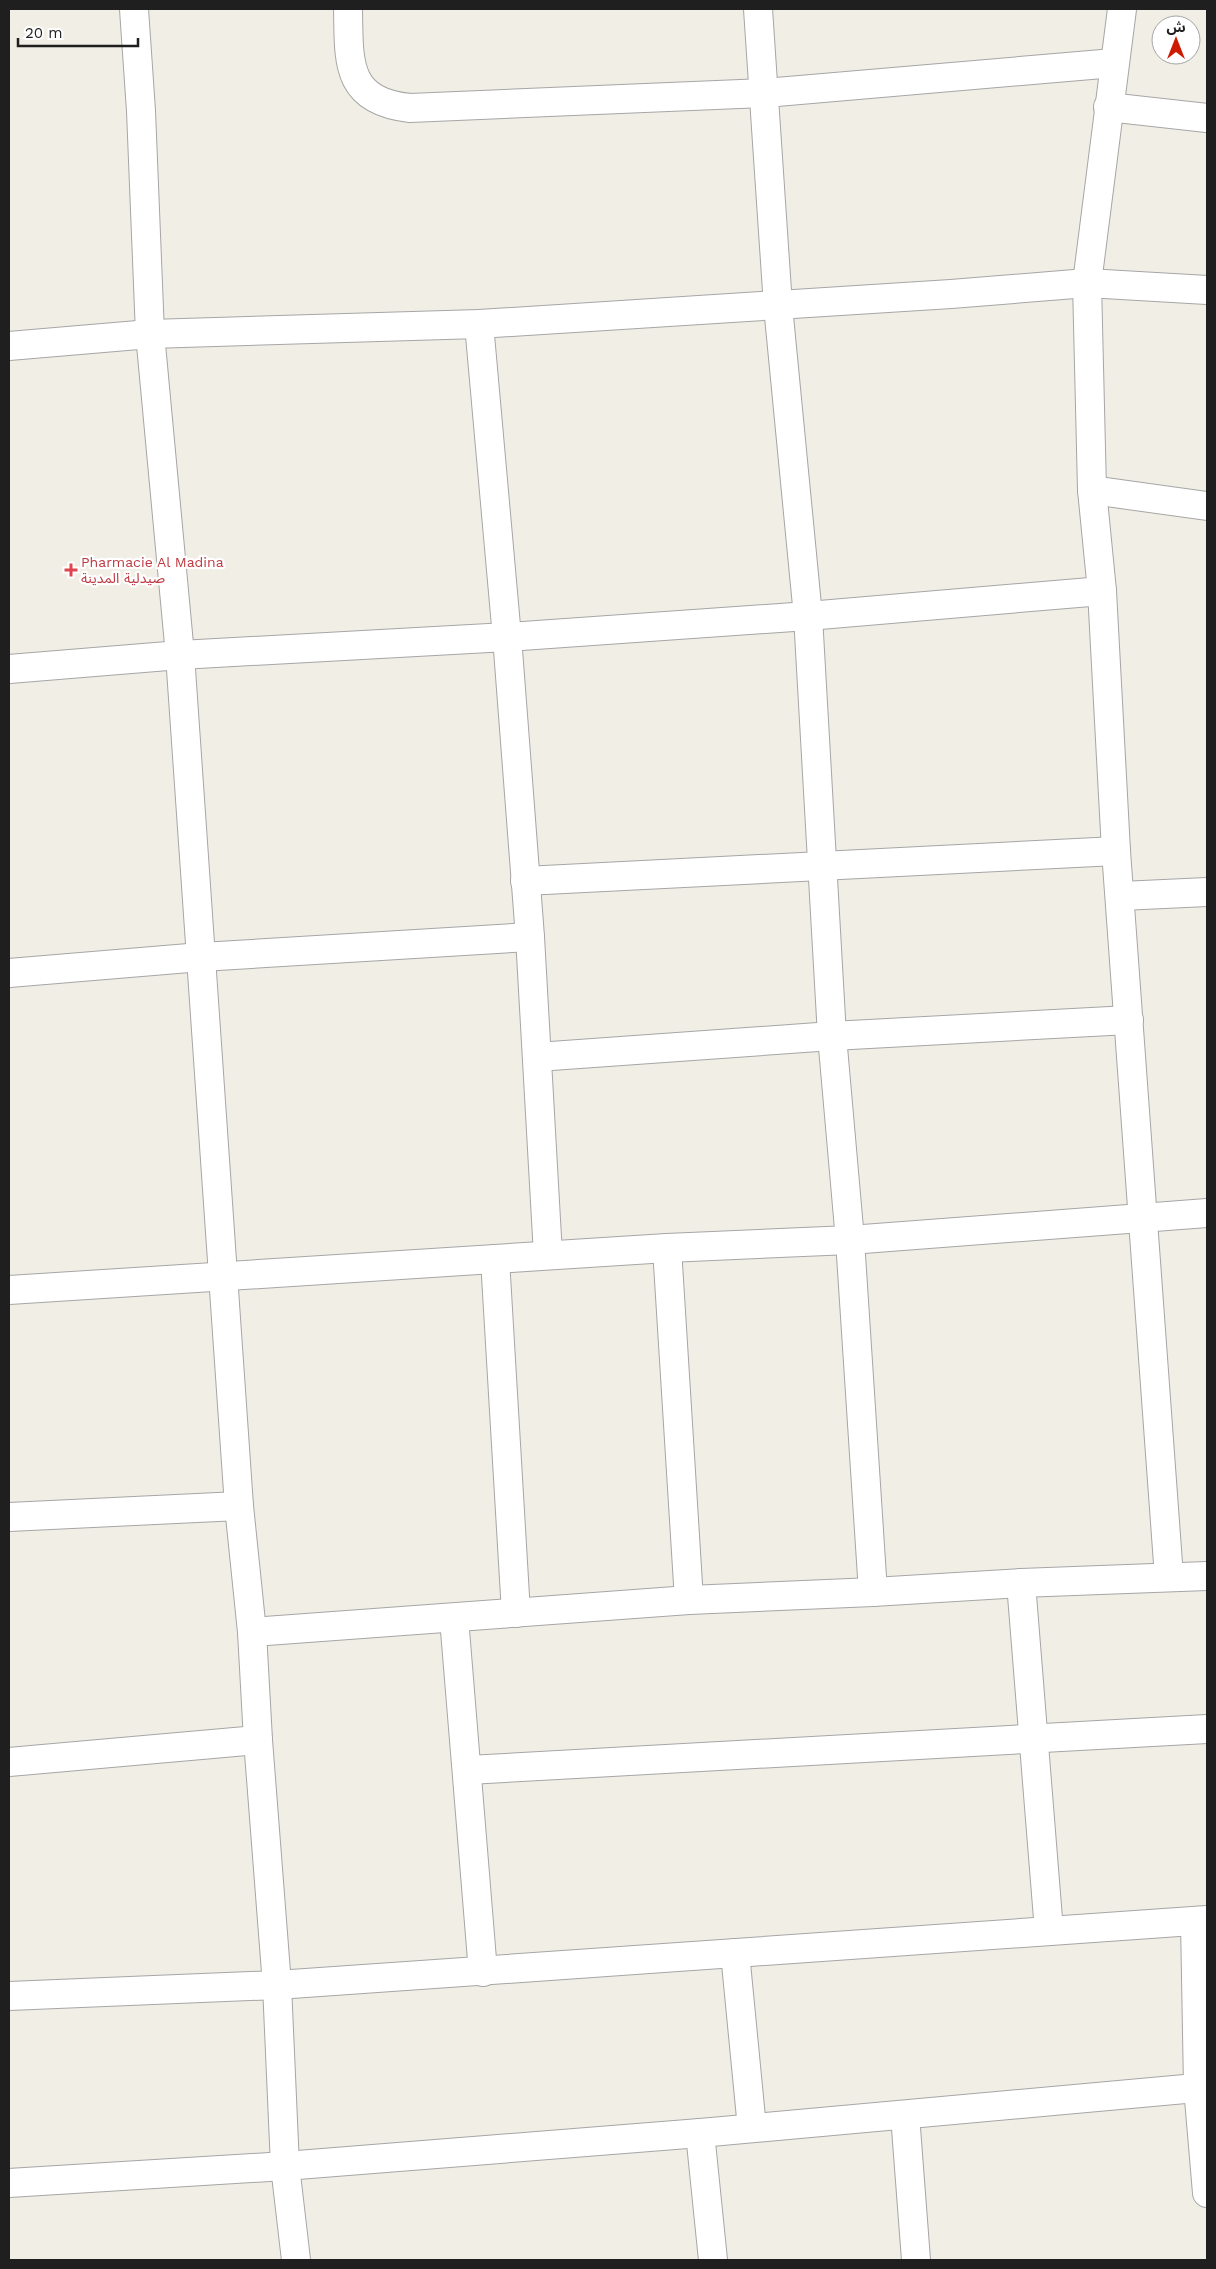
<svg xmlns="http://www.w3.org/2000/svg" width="1216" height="2269" font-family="'Work Sans','Noto Sans Arabic',sans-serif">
  <rect width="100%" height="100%" fill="#f1eee5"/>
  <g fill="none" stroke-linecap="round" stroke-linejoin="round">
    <defs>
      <g id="street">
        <path d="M134,9L141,111L150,334L180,655L239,1506L252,1632L258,1740L277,1985L285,2166L296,2260"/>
        <path d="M348,9C349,62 345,101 410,108L765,93L1114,63"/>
        <path d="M758,9L778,306L808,616L832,1036L850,1240L873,1592"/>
        <path d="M1122,9L1087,283L1092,490L1102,591L1116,851L1169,1577"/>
        <path d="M1108,107L1207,118"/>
        <path d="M479,324L507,637L530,937L548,1255"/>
        <path d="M9,346L150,334L479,324L951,294L1087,283L1207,290"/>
        <path d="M1092,490L1207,506"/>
        <path d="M9,669L180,655L507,637L808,616L1102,591"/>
        <path d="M525,881L1116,851"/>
        <path d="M1121,896L1207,892"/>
        <path d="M9,973L201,957L530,937"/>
        <path d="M537,1057L832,1036L1129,1020"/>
        <path d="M667,1248L689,1600"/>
        <path d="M495,1259L516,1613"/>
        <path d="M9,1290L667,1248L850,1240L1207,1213"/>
        <path d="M9,1517L239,1506"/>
        <path d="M1021,1583L1049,1931"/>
        <path d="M454,1618L483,1972"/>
        <path d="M252,1632L689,1600L873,1592L1021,1583L1207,1576"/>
        <path d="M9,1762L258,1740"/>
        <path d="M468,1770L1207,1729"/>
        <path d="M1195,1921L1198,2087L1207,2193"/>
        <path d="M735,1953L752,2128"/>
        <path d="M9,1996L277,1985L1207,1920"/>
        <path d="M905,2115L916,2260"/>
        <path d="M700,2133L713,2260"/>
        <path d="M9,2183L285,2166L700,2133L1207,2087"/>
      </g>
    </defs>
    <use href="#street" stroke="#a6a6a6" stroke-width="30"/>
    <use href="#street" stroke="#fff" stroke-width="28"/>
  </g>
  <path fill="#e0444e" stroke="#fff" stroke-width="2" d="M68.5 562.5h5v5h5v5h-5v5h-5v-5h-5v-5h5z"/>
  <g text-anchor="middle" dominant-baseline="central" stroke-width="4.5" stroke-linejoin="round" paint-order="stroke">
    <g font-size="14" fill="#be3a42" stroke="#fff" text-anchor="start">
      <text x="81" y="562">Pharmacie Al Madina<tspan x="81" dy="16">صيدلية المدينة</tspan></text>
    </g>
  </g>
  <rect width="1216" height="2269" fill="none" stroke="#1f1f1f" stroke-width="20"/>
  <g transform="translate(1176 40)"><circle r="24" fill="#ffffff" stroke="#a5a5a5"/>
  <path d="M0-4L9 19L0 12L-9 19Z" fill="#ce1b00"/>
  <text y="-8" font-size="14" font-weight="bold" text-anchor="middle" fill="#1f1f1f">ش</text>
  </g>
  <path d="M18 38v8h120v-8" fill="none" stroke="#1f1f1f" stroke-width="2.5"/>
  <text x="25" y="38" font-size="15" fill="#1f1f1f" stroke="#ffffff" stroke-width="4" paint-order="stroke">20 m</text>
</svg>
